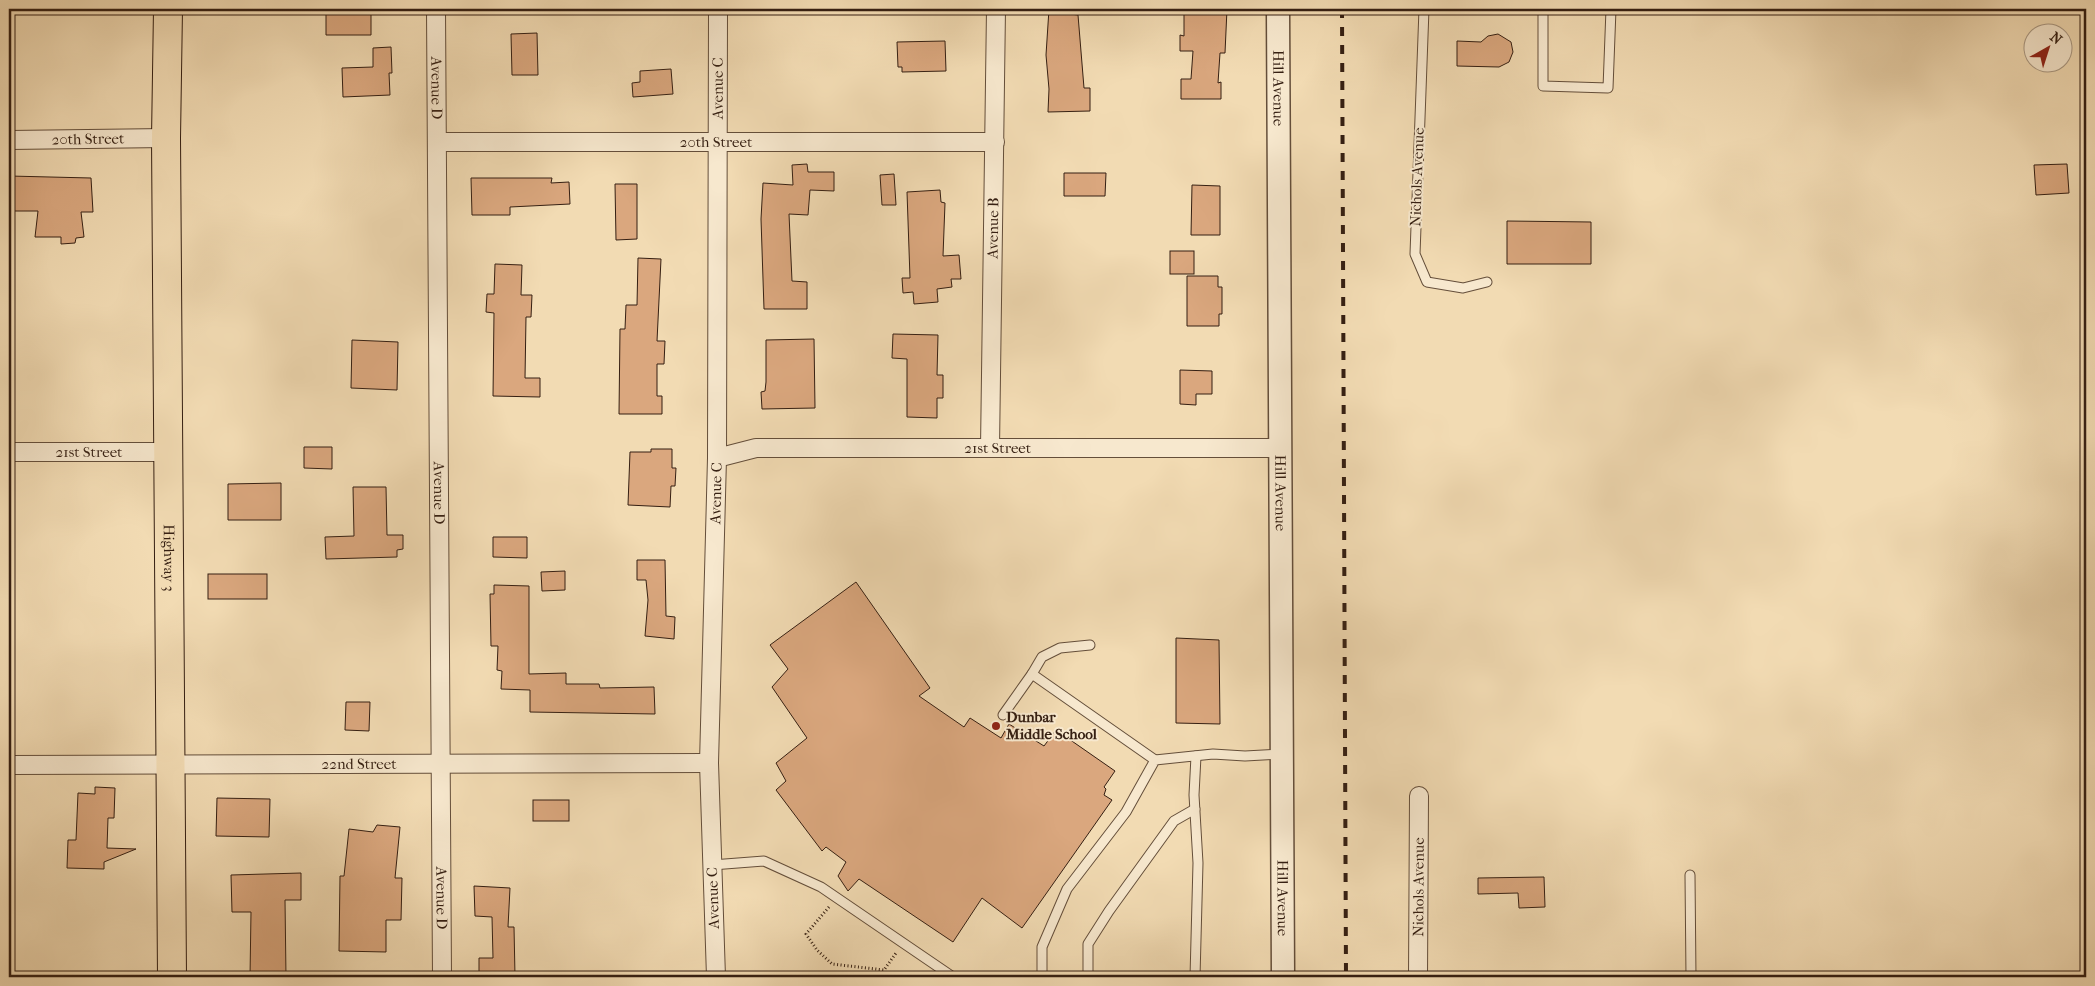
<svg xmlns="http://www.w3.org/2000/svg" width="2095" height="986" font-family="'IM FELL French Canon',serif">
  <rect width="100%" height="100%" fill="#f2dbb3"/>
  <filter id="stains"><feTurbulence type="fractalNoise" baseFrequency=".004" numOctaves="4"/><feColorMatrix values="0 0 0 0 .2 0 0 0 0 .09 0 0 0 0 .02 0 0 0 .5 -.17"/></filter>
  <radialGradient id="worn" r=".72"><stop offset=".6" stop-color="#630" stop-opacity="0"/><stop offset="1" stop-color="#630" stop-opacity=".3"/></radialGradient>
  <g fill="#daa77e" stroke="#351f12">
    <path d="M333,9H371V35H326V11H333Z"/>
    <path d="M1049,9H1070V14L1078,15L1084,88H1090V111L1048,112L1049,89L1046,55Z"/>
    <path d="M1184,9H1227L1225,53H1220L1218,83L1221,82V99H1181V79H1191L1193,51H1180V35L1184,36Z"/>
    <path d="M537,33L538,75H512L511,34Z"/>
    <path d="M1498,34L1511,42L1513,52L1509,62L1499,67L1457,66V41L1481,42L1488,36Z"/>
    <path d="M945,41L946,71L902,72V67H898L897,42Z"/>
    <path d="M391,47L392,73H389L390,95L343,97L342,68L373,67V48Z"/>
    <path d="M671,69L673,94L633,97L632,83L640,82V71Z"/>
    <path d="M807,164L808,172H834V191L810,190L808,215L789,214L792,281L807,282V309H764L761,219L763,183L793,185L792,165Z"/>
    <path d="M2067,164L2069,193L2036,195L2034,165Z"/>
    <path d="M1064,173H1106L1105,196H1064Z"/>
    <path d="M894,174L896,205H882L880,175Z"/>
    <path d="M9,176L91,178L93,212H81L84,237L76,238L75,243L61,244V237H35L38,211H9Z"/>
    <path d="M471,178H552L551,183L569,182L570,204L510,207V215H472Z"/>
    <path d="M615,184H637V239L616,240Z"/>
    <path d="M1192,185L1220,186V235H1191Z"/>
    <path d="M940,190L941,202L945,203L943,256L959,255L961,279H951L952,287L937,289L938,302L914,304L913,292L903,293L902,278H910L907,192Z"/>
    <path d="M1507,221L1591,222V264H1507Z"/>
    <rect x="1170" y="251" width="24" height="23"/>
    <path d="M638,258L661,259L657,341H665L664,364H657V396H662V414H619L620,329H625L626,305H637Z"/>
    <path d="M495,264L522,265L521,295H532L531,317H526L525,378H540V397L493,396L494,313L486,312L487,294H494Z"/>
    <path d="M1187,276H1218V287H1222V314H1219V326H1187Z"/>
    <path d="M893,334L938,335L937,375H943V398H937V418L907,417V359L892,358Z"/>
    <path d="M814,339L815,408L762,409L761,392L765,391L766,382V340Z"/>
    <path d="M352,340L398,342L397,390L351,388Z"/>
    <path d="M1180,370L1212,371V394H1196V405L1180,404Z"/>
    <path d="M304,447H332V469L304,468Z"/>
    <path d="M651,449H672V468H676L675,486H671L670,507L628,505L630,452H651Z"/>
    <path d="M281,483V520H228V484Z"/>
    <path d="M353,487H386L387,535H403V549L397,550V557L326,559L325,537L354,536Z"/>
    <path d="M493,537H527V558L493,557Z"/>
    <path d="M637,560H665L666,616L675,617L674,639L645,636L648,600L646,580H637Z"/>
    <path d="M565,571V590L542,591L541,572Z"/>
    <rect x="208" y="574" width="59" height="25"/>
    <path d="M856,582L930,688L919,696L964,727L970,718L1001,738L1009,724L1044,746L1056,730L1115,771L1104,787L1106,789L1104,795L1112,800L1022,928L982,898L953,942L859,879L848,891L838,876L846,862L826,847L822,851L776,790L786,781L776,763L807,738L772,687L788,669L770,645Z"/>
    <path d="M494,585L529,586V674L566,673V684H599L600,688L654,687L655,714L530,712V690L501,689L502,671L497,670L498,646H491L490,594H494Z"/>
    <path d="M1176,638L1219,640L1220,724L1176,723Z"/>
    <path d="M346,702H370L369,731L345,730Z"/>
    <path d="M95,787L115,788L114,818H108L107,848L136,849L104,862V869L67,868L68,840H76L78,793L95,794Z"/>
    <path d="M217,798L270,799L269,837L216,836Z"/>
    <rect x="533" y="800" width="36" height="21"/>
    <path d="M377,825L400,827L395,878H402L401,920H386V952L339,951L340,876H344L349,829L373,832Z"/>
    <path d="M301,873V900H285L286,977H250L251,912H232L231,875Z"/>
    <path d="M1544,877L1545,907L1519,908L1518,893L1478,894V878Z"/>
    <path d="M474,886L510,888L508,927H514L515,976L479,977V958H493L492,917L475,916Z"/>
  </g>
  <g fill="none" stroke-linecap="round" stroke-linejoin="round">
    <defs>
      <g id="service">
        <path d="M1424,9L1415,254L1427,282L1463,288L1487,282"/>
        <path d="M1543,9V86L1608,88L1611,9"/>
        <path d="M1032,674L1042,657L1060,648L1090,645"/>
        <path d="M1003,715L1032,674L1155,760"/>
        <path d="M712,865L764,861L821,887L953,977"/>
        <path d="M1690,875L1691,977"/>
        <path d="M1042,977V947L1067,889L1126,812L1155,760L1213,754L1245,756L1281,754"/>
        <path d="M1088,977V944L1109,911L1174,821L1195,809"/>
        <path d="M1195,977L1198,863L1194,795L1196,756"/>
      </g>
      <g id="minor">
        <path id="s1" d="M436,9L442,977"/>
        <path id="s2" d="M9,140L166,138"/>
        <path id="s3" d="M437,142H995"/>
        <path id="s4" d="M990,448L996,9"/>
        <path id="s5" d="M9,452H169"/>
        <path id="s6" d="M717,458L756,448H1280"/>
        <path id="s7" d="M9,765L709,763"/>
        <path id="s8" d="M716,977L709,763L717,458L718,9"/>
        <path id="s9" d="M1418,977L1419,796"/>
      </g>
      <g id="tertiary">
        <path id="s10" d="M1278,9L1283,977"/>
      </g>
      <g id="primary">
        <path id="s11" d="M168,9L166,138L172,977"/>
      </g>
    </defs>
    <use href="#service" stroke="#644e3a" stroke-width="11"/>
    <use href="#minor" stroke="#644e3a" stroke-width="20"/>
    <use href="#tertiary" stroke="#644e3a" stroke-width="25"/>
    <use href="#primary" stroke="#351f12" stroke-width="30"/>
    <path stroke="#351f12" stroke-width="3" stroke-dasharray="1 2.5" stroke-linecap="butt" d="M829,907L806,934L817,950L832,964L884,970L896,953"/>
    <use href="#service" stroke="#f7e8ce" stroke-width="9"/>
    <use href="#minor" stroke="#f7e8ce" stroke-width="18"/>
    <use href="#tertiary" stroke="#f7e8ce" stroke-width="22"/>
    <use href="#primary" stroke="#f2dbb3" stroke-width="28"/>
    <path stroke="#351f12" stroke-width="4" stroke-dasharray="9 9" stroke-linecap="butt" d="M1342,9L1346,977"/>
  </g>
  <circle fill="#8f2418" stroke="#f7e8ce" stroke-width="2" cx="996" cy="726" r="5"/>
  <g text-anchor="middle" dominant-baseline="central" stroke-width="4" stroke-linejoin="round" paint-order="stroke">
    <g font-size="15" fill="#351f12" stroke="#f7e8ce">
      <text stroke="none"><textPath href="#s1" startOffset="79">Avenue D</textPath></text>
      <text stroke="none"><textPath href="#s8" startOffset="889">Avenue C</textPath></text>
      <text stroke="none"><textPath href="#s10" startOffset="79">Hill Avenue</textPath></text>
      <text stroke="none"><textPath href="#s2" startOffset="79">20th Street</textPath></text>
      <text stroke="none"><textPath href="#s3" startOffset="279">20th Street</textPath></text>
      <text transform="translate(1417 177) rotate(-88)">Nichols Avenue</text>
      <text stroke="none"><textPath href="#s4" startOffset="220">Avenue B</textPath></text>
      <text stroke="none"><textPath href="#s6" startOffset="282">21st Street</textPath></text>
      <text stroke="none"><textPath href="#s5" startOffset="80">21st Street</textPath></text>
      <text stroke="none"><textPath href="#s1" startOffset="484">Avenue D</textPath></text>
      <text stroke="none"><textPath href="#s8" startOffset="484">Avenue C</textPath></text>
      <text stroke="none"><textPath href="#s10" startOffset="484">Hill Avenue</textPath></text>
      <text stroke="none"><textPath href="#s11" startOffset="549">Highway 3</textPath></text>
      <text stroke="none"><textPath href="#s7" startOffset="350">22nd Street</textPath></text>
      <text stroke="none"><textPath href="#s9" startOffset="90">Nichols Avenue</textPath></text>
      <text stroke="none"><textPath href="#s1" startOffset="889">Avenue D</textPath></text>
      <text transform="translate(713 898) rotate(-92)">Avenue C</text>
      <text stroke="none"><textPath href="#s10" startOffset="889">Hill Avenue</textPath></text>
    </g>
    <g font-size="15" font-weight="bold" fill="#351f12" stroke="#f7e8ce" text-anchor="start">
      <text x="1006" y="717">Dunbar<tspan x="1006" dy="17">Middle School</tspan></text>
    </g>
  </g>
  <rect width="2095" height="986" fill="none" stroke="#f2dbb3" stroke-width="30"/>
  <rect x="10" y="10" width="2075" height="966" fill="none" stroke="#351f12" stroke-width="2.5"/>
  <rect x="15" y="15" width="2065" height="956" fill="none" stroke="#351f12"/>
  <g transform="translate(2048 48) rotate(39)"><circle r="24" fill="#f7e8ce" stroke="#a99883"/>
  <path d="M0-4L9 19L0 12L-9 19Z" fill="#8f2418"/>
  <text y="-8" font-size="14" font-weight="bold" text-anchor="middle" fill="#351f12">N</text>
  </g>
  <rect width="100%" height="100%" filter="url(#stains)"/>
  <rect width="100%" height="100%" fill="url(#worn)"/>
</svg>
